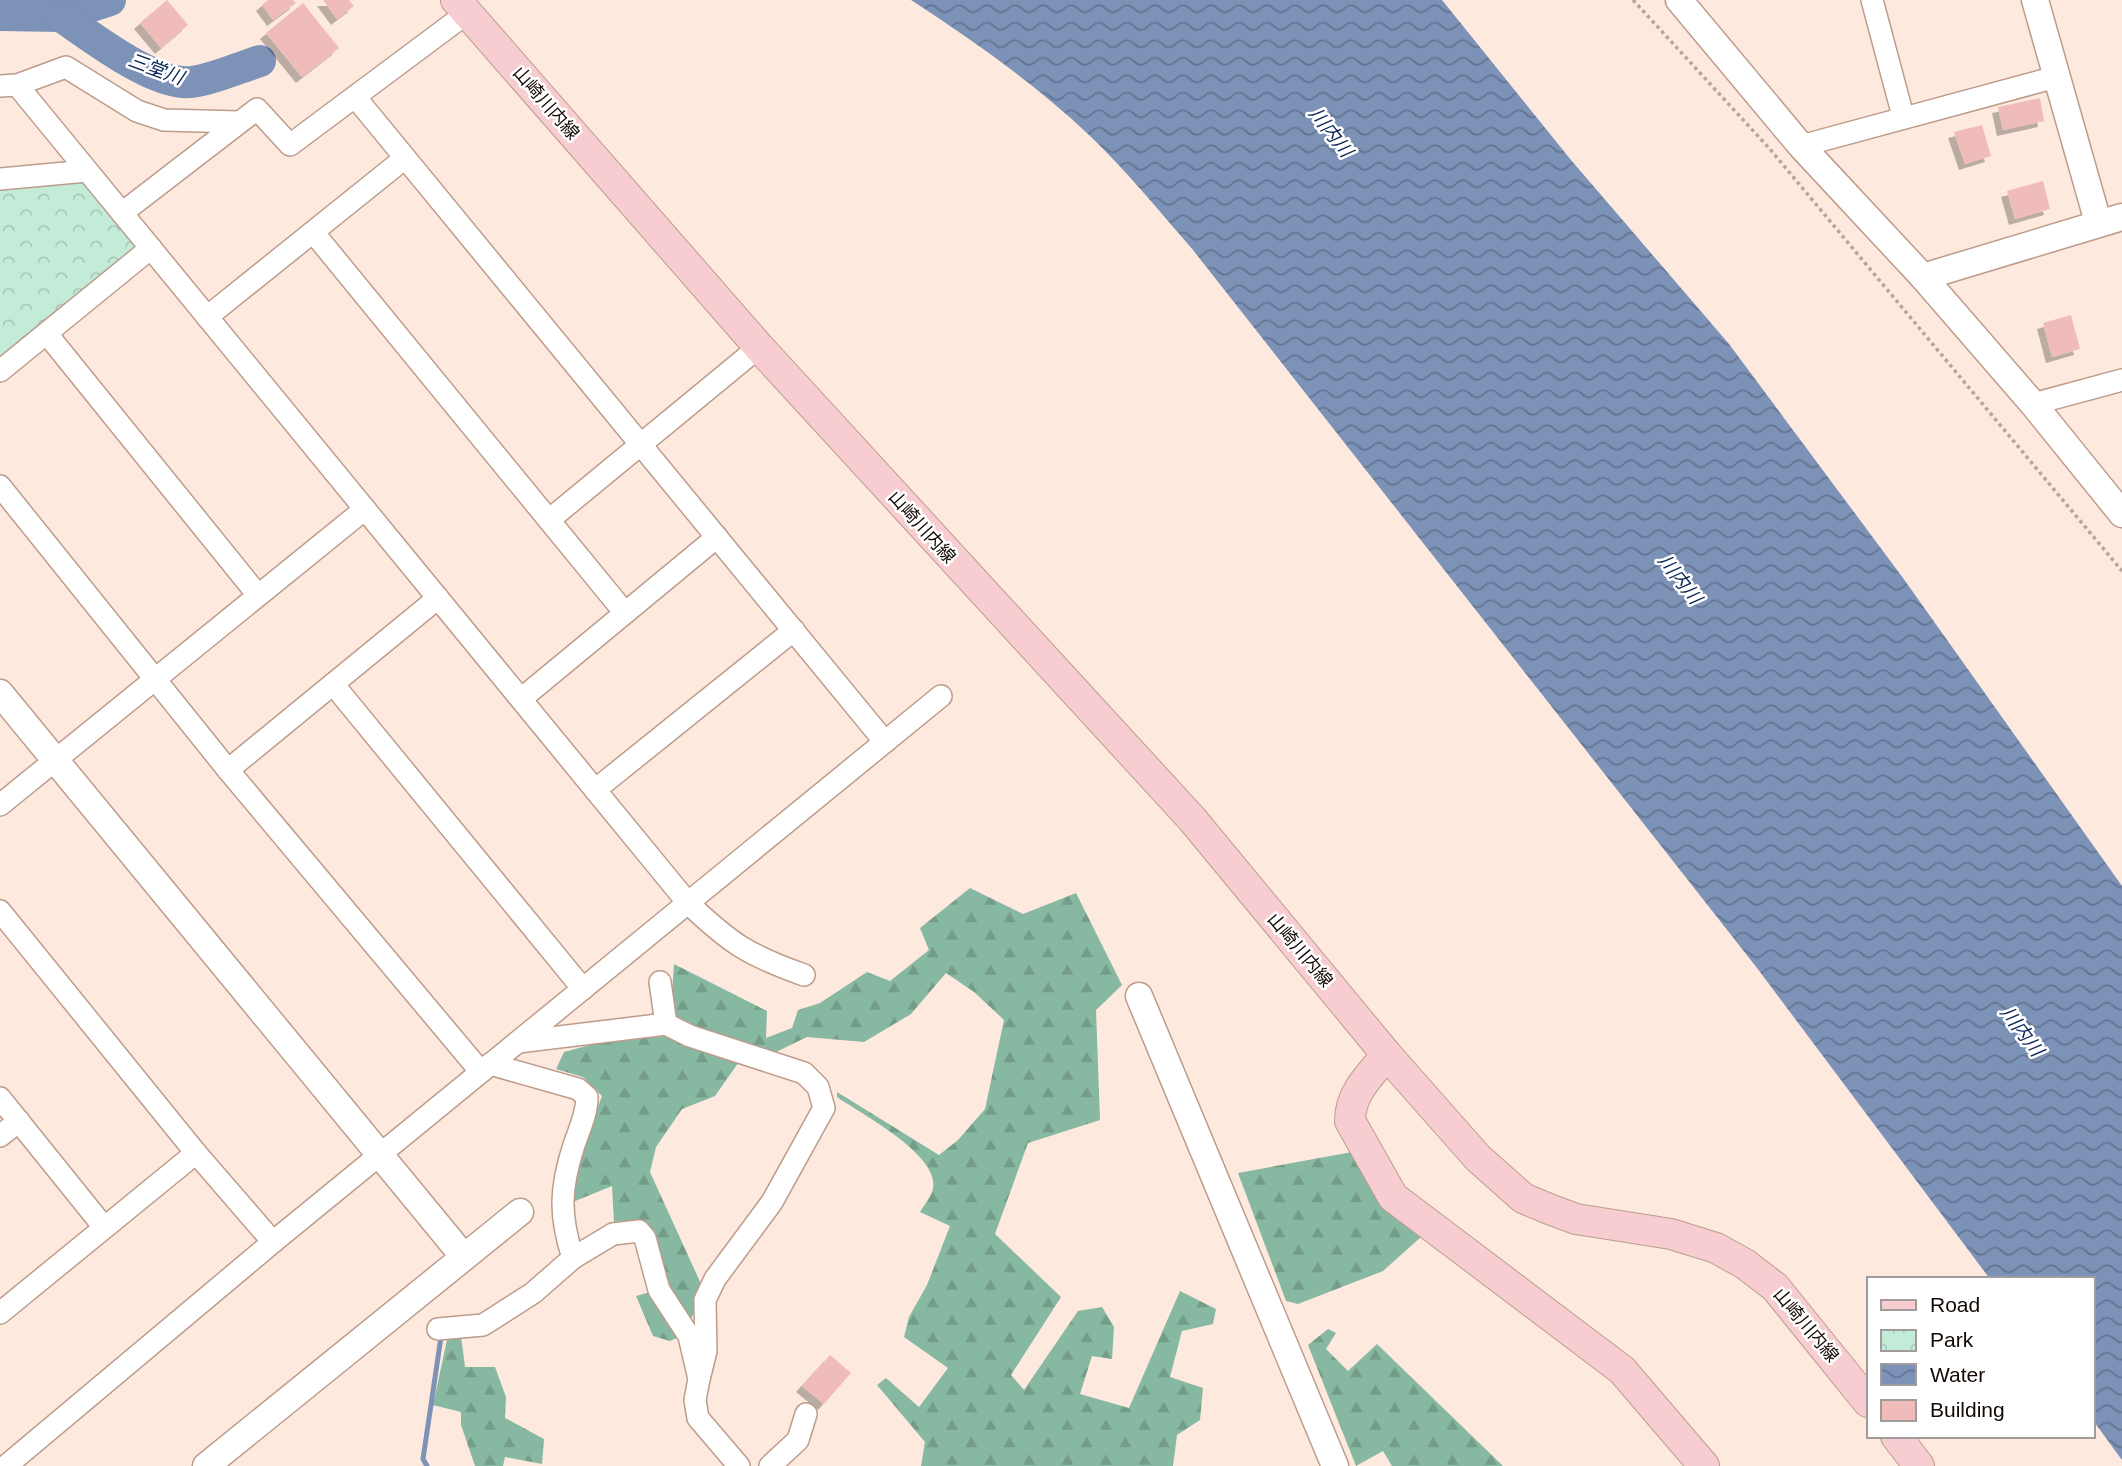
<svg xmlns="http://www.w3.org/2000/svg" width="2122" height="1466" font-family="Helvetica,'Noto Sans JP',sans-serif">
  <defs>
    <pattern id="forest-firs" width="22" height="20" patternUnits="userSpaceOnUse" patternTransform="scale(1.75)"><rect width="22" height="20" fill="#87b8a1"/><path d="M5 1l3.5 6h-7zM16 11l3.5 6h-7z" fill="#749d89"/></pattern>
    <pattern id="park-crowns" width="20" height="18" patternUnits="userSpaceOnUse" patternTransform="scale(1.75)"><rect width="20" height="18" fill="#c3ecd8"/><path d="M2 6a3 3 0 1 1 6 0M12 15a3 3 0 1 1 6 0" fill="none" stroke="#a7c9b8"/></pattern>
    <pattern id="water-waves" width="16" height="10" patternUnits="userSpaceOnUse" patternTransform="scale(1.75)"><rect width="16" height="10" fill="#7c92b7"/><path d="M0 5q4-4 8 0t8 0" fill="none" stroke="#647593"/></pattern>
    <filter id="shadow"><feDropShadow dx="-6" dy="6" stdDeviation="0" flood-color="#0004"/></filter>
  </defs>
  <rect width="100%" height="100%" fill="#fee9de"/>
  <g fill="url(#forest-firs)">
    <path d="M970,888L1023,914L1076,893L1122,985L1096,1010L1100,1120L1028,1143L995,1234L1061,1297L1011,1375L1024,1390L1078,1311L1102,1307L1114,1327L1112,1359L1092,1356L1080,1394L1129,1408L1180,1291L1216,1309L1213,1324L1182,1331L1170,1377L1203,1388L1200,1420L1177,1435L1173,1466H921L925,1442L877,1385L886,1378L919,1407L948,1368L904,1337L909,1317L927,1285L950,1226L920,1212C924,1205 932,1196 933,1188C940,1155 860,1113 837,1097V1092L939,1155L958,1140L985,1109L1004,1020L974,992L946,973L911,1014L864,1042L807,1037L776,1052L750,1046L715,1096L682,1109L656,1147L650,1172L701,1284L693,1315L679,1337L670,1341L653,1336L636,1296L664,1288L650,1230L636,1220L614,1222L612,1186L568,1204L570,1184L602,1096L583,1077L556,1069L564,1052L605,1041L669,1036L674,964L767,1011L766,1038L792,1028L798,1010L820,1003L867,972L890,981L929,950L920,928Z"/>
    <path d="M1352,1152L1387,1204L1421,1237L1383,1271L1298,1304L1286,1301L1238,1173Z"/>
    <path d="M1328,1329L1336,1333L1326,1349L1348,1371L1377,1344L1503,1466H1392L1383,1451L1356,1466L1308,1345Z"/>
    <path d="M461,1336L465,1367H495L506,1397L505,1418L544,1439L542,1464L505,1457L503,1466H475L461,1425V1412L433,1405L447,1340Z"/>
  </g>
  <path fill="url(#park-crowns)" d="M78,178L89,182L140,247L0,361V189Z"/>
  <path fill="url(#water-waves)" d="M911,0H1442L1571,160L1729,344L1903,578L2122,886V1460L2092,1419V1279H1990L1757,968L1193,250C1159,211 1127,171 1089,135C1035,84 974,41 911,0Z"/>
  <g fill="none" stroke-linecap="round" stroke-linejoin="round">
    <path stroke="#7c92b7" stroke-width="5" d="M427,1466L423,1459L441,1337"/>
    <g stroke="#7c92b7" stroke-width="32">
      <path d="M0,15L61,16L110,0"/>
      <path d="M61,16C90,36 156,87 192,82C214,79 238,68 260,61"/>
    </g>
  </g>
  <g fill="#f0bcba" filter="url(#shadow)">
    <path d="M167,0L188,25L161,48L140,23Z"/>
    <path d="M268,0H293L296,3L273,20L262,5Z"/>
    <path d="M323,0H349L354,6L337,19Z"/>
    <path d="M303,3L339,48L302,77L266,33Z"/>
    <path d="M2040,98L2044,121L2003,130L1998,107Z"/>
    <path d="M1982,125L1991,156L1965,164L1954,132Z"/>
    <path d="M2043,181L2050,209L2015,219L2007,191Z"/>
    <path d="M2071,315L2080,349L2052,357L2043,323Z"/>
    <path d="M830,1355L851,1373L824,1404L802,1386Z"/>
  </g>
  <g fill="none" stroke-linecap="round" stroke-linejoin="round">
    <defs>
      <g id="minor">
        <path d="M1872,0L1903,116"/>
        <path d="M17,85L688,903C731,944 748,955 804,975"/>
        <path d="M0,86L17,85L66,67L137,111L164,120L239,122"/>
        <path d="M356,98L885,742"/>
        <path d="M1801,146L2056,77"/>
        <path d="M0,179L87,171"/>
        <path d="M122,213L257,109L290,145L467,13"/>
        <path d="M313,232L625,613"/>
        <path d="M207,317L405,158"/>
        <path d="M47,334L257,594"/>
        <path d="M0,371L151,248"/>
        <path d="M2033,404L2122,380"/>
        <path d="M0,486L228,770L481,1072"/>
        <path d="M549,520L759,347"/>
        <path d="M333,684L583,989"/>
        <path d="M521,699L717,537"/>
        <path d="M228,770L438,598"/>
        <path d="M595,790L794,630"/>
        <path d="M0,805L365,509"/>
        <path d="M0,911L196,1153L273,1242"/>
        <path d="M660,982L666,1024L690,1036L804,1073L818,1087L824,1108L772,1202L715,1279L705,1300L706,1351L699,1379"/>
        <path d="M518,1042L666,1024"/>
        <path d="M490,1064L578,1089L587,1097C587,1114 579,1130 574,1145C560,1188 559,1215 573,1258"/>
        <path d="M0,1098L103,1226"/>
        <path d="M0,1136L19,1121"/>
        <path d="M0,1313L196,1153"/>
        <path d="M438,1329L483,1325L533,1293L573,1258L613,1234L639,1231L645,1238L659,1290L689,1336L699,1379L695,1400L698,1418L739,1466"/>
        <path d="M6,1466L273,1242L941,696"/>
        <path d="M770,1466L798,1440L806,1414"/>
      </g>
      <g id="tertiary">
        <path d="M1679,0L1801,146L1923,277L2033,404L2122,514"/>
        <path d="M2035,0L2098,222"/>
        <path d="M1923,277L2122,217"/>
        <path d="M0,693L464,1257"/>
        <path d="M1139,996L1335,1466"/>
        <path d="M206,1466L520,1212"/>
      </g>
      <g id="secondary">
        <path d="M456,0L759,347L1192,819L1387,1055L1478,1158L1523,1198L1549,1209L1576,1219L1671,1234L1716,1248L1745,1264L1775,1287L1868,1402"/>
        <path d="M1387,1055C1370,1075 1350,1093 1350,1121L1393,1197L1622,1370L1704,1466"/>
        <path d="M1896,1436L1919,1466"/>
      </g>
    </defs>
    <use href="#minor" stroke="#bd9c8b" stroke-width="24"/>
    <use href="#tertiary" stroke="#bd9c8b" stroke-width="29"/>
    <use href="#secondary" stroke="#bd9c8b" stroke-width="32"/>
    <path stroke="#b7a59c" stroke-width="3.5" stroke-dasharray="3.5 3.5" stroke-linecap="butt" d="M1633,0L1769,148L2122,571"/>
    <use href="#minor" stroke="#fff" stroke-width="21"/>
    <use href="#tertiary" stroke="#fff" stroke-width="26"/>
    <use href="#secondary" stroke="#f7cdd1" stroke-width="30"/>
  </g>
  <g text-anchor="middle" dominant-baseline="central" stroke-width="5" stroke-linejoin="round" paint-order="stroke">
    <g font-size="18" fill="#130804" stroke="#fff">
      <text transform="translate(546 103) rotate(49)">山崎川内線</text>
      <text transform="translate(922 527) rotate(48)">山崎川内線</text>
      <text transform="translate(1300 950) rotate(50)">山崎川内線</text>
      <text transform="translate(1806 1325) rotate(50)">山崎川内線</text>
    </g>
    <g font-size="19" font-style="italic" fill="#0b2756" stroke="#fff">
      <text transform="translate(156 69) rotate(20)">三堂川</text>
      <text transform="translate(1331 132) rotate(52)">川内川</text>
      <text transform="translate(1680 579) rotate(52)">川内川</text>
      <text transform="translate(2022 1031) rotate(53)">川内川</text>
    </g>
  </g>
  <rect x="1867" y="1277" width="228" height="161" fill="#ffffff" stroke="#a19c9b" stroke-width="2"/>
  <rect x="1881" y="1300" width="35" height="10" fill="#f7cdd1" stroke="#a19c9b" stroke-width="2"/>
  <text x="1930" y="1312" font-size="21" fill="#130804">Road</text>
  <rect x="1881" y="1330" width="35" height="21" fill="url(#park-crowns)" stroke="#a19c9b" stroke-width="2"/>
  <text x="1930" y="1347" font-size="21" fill="#130804">Park</text>
  <rect x="1881" y="1364" width="35" height="21" fill="url(#water-waves)" stroke="#a19c9b" stroke-width="2"/>
  <text x="1930" y="1382" font-size="21" fill="#130804">Water</text>
  <rect x="1881" y="1400" width="35" height="21" fill="#f0bcba" stroke="#a19c9b" stroke-width="2"/>
  <text x="1930" y="1417" font-size="21" fill="#130804">Building</text>
</svg>
